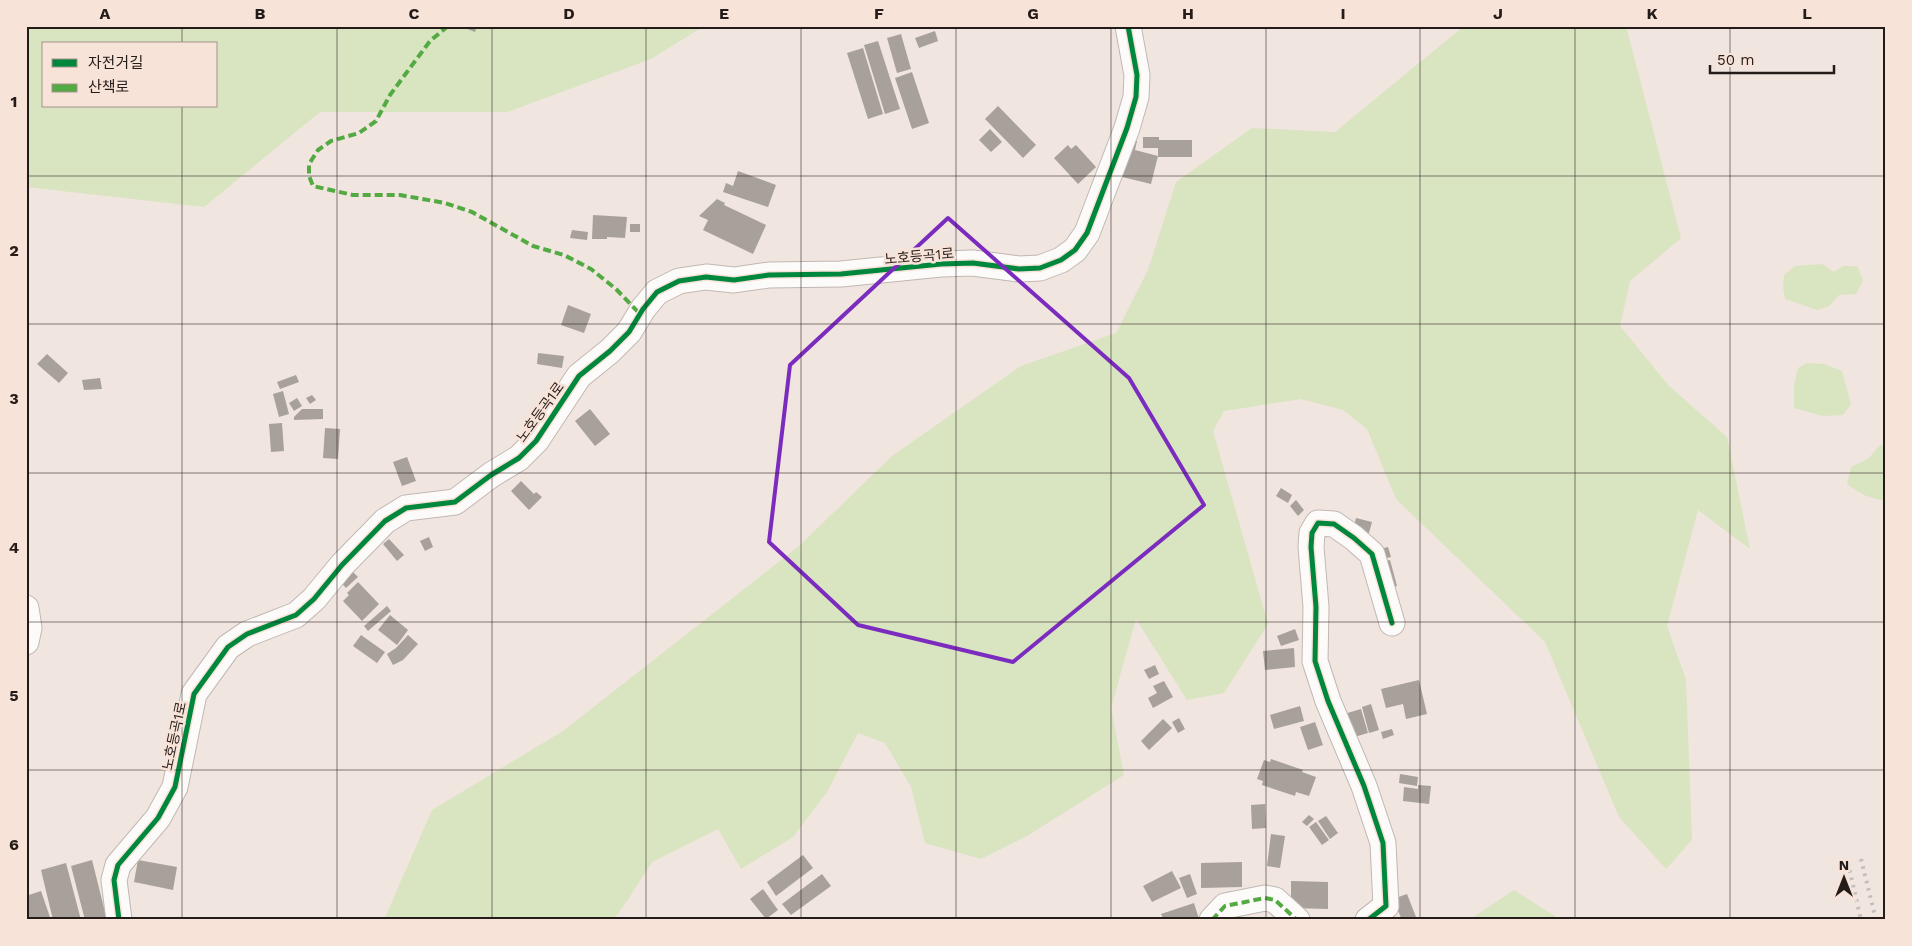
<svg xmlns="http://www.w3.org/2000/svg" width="1912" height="946" font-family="'Work Sans','Noto Sans KR',sans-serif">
  <rect width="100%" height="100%" fill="#f1e5df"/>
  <g fill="#d9e4c0" fill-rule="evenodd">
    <path d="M26,26H704L651,59L507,112H320L204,207L26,187ZM44,44H216V106H44Z"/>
    <path d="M1464,26H1626L1681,238L1630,281L1620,326L1669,386L1727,437L1750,549L1698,510L1667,626L1686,680L1692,840L1666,869L1619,817L1545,642L1396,499L1367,429L1343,410L1301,399L1224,411L1213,431L1268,624L1224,693L1187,700L1136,619L1111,708L1124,775L1027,836L981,859L925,843L911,787L885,743L858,733L827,792L793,837L741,869L718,829L652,862L625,904L613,920H384L432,810L563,731L799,546L892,456L1021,366L1116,333L1148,270L1176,182L1252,128L1335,132Z"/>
    <path d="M1822,264L1834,272L1843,266H1857L1863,280L1856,294L1839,295L1829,306L1817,310L1785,299L1783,287L1784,275L1795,266Z"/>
    <path d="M1807,363L1824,364L1842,371L1851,404L1843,415L1823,416L1794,408V385L1798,368Z"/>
    <path d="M1880,445H1886V500C1871,500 1859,493 1847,484L1851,467L1868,459Z"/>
    <path d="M1514,890L1561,920H1469Z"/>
  </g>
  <g fill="#a8a09b">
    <path d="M459,26H477L475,32Z"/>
    <path d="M935,31L938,41L919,48L915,38Z"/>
    <path d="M901,34L911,69L897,73L887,38Z"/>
    <path d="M878,41L900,109L885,114L864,45Z"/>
    <path d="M863,48L883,114L868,119L847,53Z"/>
    <path d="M912,72L929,123L912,129L895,78Z"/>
    <path d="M998,106L1036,145L1023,158L985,119Z"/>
    <path d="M990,129L1002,142L991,152L979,140Z"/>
    <path d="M1143,137H1159V140H1192V157H1158V148H1143Z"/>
    <path d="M1128,139L1137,141L1135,150L1158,156L1151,184L1118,176Z"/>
    <path d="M1068,145L1071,149L1076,145L1096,167L1078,184L1054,158Z"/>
    <path d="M738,171L776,185L768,207L723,192L726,183L733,186Z"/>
    <path d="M717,199L725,203L724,205L766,225L753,254L703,230L708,220L699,216Z"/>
    <path d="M593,215L627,217L625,238L607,237V239H592Z"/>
    <rect x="630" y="224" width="10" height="8"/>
    <path d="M572,230L588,232L587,240L570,238Z"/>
    <path d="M568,305L591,314L584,333L561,325Z"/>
    <path d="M538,353L564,356L562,368L537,364Z"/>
    <path d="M47,354L68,373L59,383L37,364Z"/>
    <path d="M296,375L299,382L280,389L277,382Z"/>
    <path d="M100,378L102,389L84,390L82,380Z"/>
    <path d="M283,391L289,414L279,417L273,394Z"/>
    <path d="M312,395L316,400L310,404L306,398Z"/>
    <path d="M297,398L302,406L294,411L289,403Z"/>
    <path d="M302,409H323V419L294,420V417Z"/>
    <path d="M590,409L610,434L595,446L575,421Z"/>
    <path d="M282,423L284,451L271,452L269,424Z"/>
    <path d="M325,428L340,429L338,459L323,458Z"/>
    <path d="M407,457L416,481L402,486L393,462Z"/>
    <path d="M521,481L534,494L536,492L542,497L529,510L511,491Z"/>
    <path d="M1281,488L1292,495L1288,503L1276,496Z"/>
    <path d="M1296,500L1304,510L1298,516L1290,506Z"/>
    <path d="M1356,518L1372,522L1369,533L1353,530Z"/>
    <path d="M429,537L433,547L425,551L420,541Z"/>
    <path d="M389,539L404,555L397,561L383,544Z"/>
    <path d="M1388,547L1391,557L1382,559L1380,549Z"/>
    <path d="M1390,560L1397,586L1390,588L1382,562Z"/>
    <path d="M351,570L358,577L346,588L339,580Z"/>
    <path d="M358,582L379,604L362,621L343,601L349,595L347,593Z"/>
    <path d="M387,606L391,611L368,631L364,626Z"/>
    <path d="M390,615L408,630L397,645L378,630Z"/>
    <path d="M1295,629L1299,640L1281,646L1277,636Z"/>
    <path d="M361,635L385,652L377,663L353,646Z"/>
    <path d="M408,635L418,644L403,660L393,665L387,654L396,648Z"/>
    <path d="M1294,648L1295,667L1265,670L1263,651Z"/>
    <path d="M1155,665L1159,674L1149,679L1144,670Z"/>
    <path d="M1419,680L1427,714L1406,719L1403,704L1386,708L1381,689Z"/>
    <path d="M1164,681L1173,697L1153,708L1148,698L1157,693L1153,686Z"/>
    <path d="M1371,704L1379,730L1369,733L1362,707Z"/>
    <path d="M1300,706L1304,721L1274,729L1270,715Z"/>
    <path d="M1361,709L1368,733L1351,738L1344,714Z"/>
    <path d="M1179,718L1185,729L1178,733L1172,722Z"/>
    <path d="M1163,719L1172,728L1149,750L1141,741Z"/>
    <path d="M1315,722L1323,745L1308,750L1300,727Z"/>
    <path d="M1392,729L1394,735L1383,739L1381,732Z"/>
    <path d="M1271,759L1303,770L1302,772L1316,777L1309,796L1296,792L1295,796L1262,785L1263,781L1257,779L1264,760L1270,762Z"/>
    <path d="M1400,774L1418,777L1417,786L1399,783Z"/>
    <path d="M1418,785L1431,786L1429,804L1403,801L1404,787L1418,789Z"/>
    <path d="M1265,804L1266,828L1252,829L1251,805Z"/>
    <path d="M1309,815L1314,819L1307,826L1302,822Z"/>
    <path d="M1326,816L1338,833L1330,839L1318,821Z"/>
    <path d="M1316,822L1329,840L1322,845L1309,827Z"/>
    <path d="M1271,834L1285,836L1280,868L1267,866Z"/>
    <path d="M803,855L813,868L776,896L767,882Z"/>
    <path d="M92,860L107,920H85L71,866Z"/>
    <path d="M138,860L177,867L173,890L134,882Z"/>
    <path d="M1242,862V887L1201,888V863Z"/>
    <path d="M66,863L81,920H53L41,870Z"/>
    <path d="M1172,871L1181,888L1152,902L1143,886Z"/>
    <path d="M822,874L831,886L791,915L782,904Z"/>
    <path d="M1190,874L1197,894L1187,898L1179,878Z"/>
    <path d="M1291,881L1328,882V909L1291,908Z"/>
    <path d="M763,889L778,910L766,919L750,899Z"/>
    <path d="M41,891L51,920H26V896Z"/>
    <path d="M1407,894L1416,917L1411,920H1402L1393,899Z"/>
    <path d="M1194,903L1199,919L1164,920L1161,914Z"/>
    <path d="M1231,912L1248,920H1228Z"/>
  </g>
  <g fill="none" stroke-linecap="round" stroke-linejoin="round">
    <defs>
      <g id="minor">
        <path d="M26,608L29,628L26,642"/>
        <path d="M119,920L114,880L118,865L158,818L175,787L194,694L228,647L247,634L296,615L314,599L342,565L385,521L406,508L455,502L491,475L519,458L536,441L579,376L610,351L629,332L643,309L657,292L679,281L706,277L734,280L769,275L841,274L941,264L973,263L1019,269L1040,268L1061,260L1075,250L1087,233L1127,128L1136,97L1137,75L1128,26"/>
        <path d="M1212,920L1225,906L1265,898L1275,900L1297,920"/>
        <path d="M1368,920L1386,906L1383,843L1364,786L1328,701L1315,661L1316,607L1311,547L1312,533L1318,523L1334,524L1354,538L1372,554L1392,623"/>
      </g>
    </defs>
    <use href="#minor" stroke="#c1b8b3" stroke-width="27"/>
    <use href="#minor" stroke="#fdfbfa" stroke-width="25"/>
    <g stroke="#c1bebc" stroke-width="4" stroke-dasharray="2.5 5" stroke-linecap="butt">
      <path d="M1861,859L1876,920"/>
      <path d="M1848,863L1861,920"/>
    </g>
    <g stroke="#53a942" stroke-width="4" stroke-dasharray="8 4" stroke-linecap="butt">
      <path d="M448,26L430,41L390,95L376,121L359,133L331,141L318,150L309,164V176L313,186L353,195H400L445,203L472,212L533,246L564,255L591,269L616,289L640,314"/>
      <path d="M1212,920L1225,906L1265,898L1275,900L1297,920"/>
    </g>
    <defs>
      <g id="cycleway">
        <path d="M119,920L114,880L118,865L158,818L175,787L194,694L228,647L247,634L296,615L314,599L342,565L385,521L406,508L455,502L491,475L519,458L536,441L579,376L610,351L629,332L643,309L657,292L679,281L706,277L734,280L769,275L841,274L941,264L973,263L1019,269L1040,268L1061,260L1075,250L1087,233L1127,128L1136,97L1137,75L1128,26"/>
        <path d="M1368,920L1386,906L1383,843L1364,786L1328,701L1315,661L1316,607L1311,547L1312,533L1318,523L1334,524L1354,538L1372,554L1392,623"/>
      </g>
    </defs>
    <use href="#cycleway" stroke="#f8e3d8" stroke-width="8"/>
    <use href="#cycleway" stroke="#00873e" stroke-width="5"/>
  </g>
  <path fill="none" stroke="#7b2cbf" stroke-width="4" stroke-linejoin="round" d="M948,218L1129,378L1204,505L1013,662L858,625L769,542L790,365Z"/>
  <path fill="none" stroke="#241c19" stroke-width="1" stroke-opacity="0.55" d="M182,26V44M337,26V920M492,26V920M646,26V920M801,26V920M956,26V920M1111,26V920M1266,26V920M1420,26V920M1575,26V920M1730,26V920M182,106V920M26,176H1886M26,324H1886M26,473H1886M26,622H1886M26,770H1886"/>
  <g text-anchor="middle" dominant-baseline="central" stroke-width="5" stroke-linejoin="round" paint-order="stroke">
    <g font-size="14" fill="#241c19" stroke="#f8e3d8">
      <text transform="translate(919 256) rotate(-5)">노호등곡1로</text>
      <text transform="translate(540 412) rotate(-54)">노호등곡1로</text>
      <text transform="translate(174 736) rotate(-78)">노호등곡1로</text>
    </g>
  </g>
  <rect width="1912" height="946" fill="none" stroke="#f8e3d8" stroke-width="55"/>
  <rect x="42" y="42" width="175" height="65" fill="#f8e3d8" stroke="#a3938c"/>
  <rect x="52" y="59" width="25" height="8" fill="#00873e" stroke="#a3938c"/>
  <text x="88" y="68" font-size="15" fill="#241c19">자전거길</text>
  <rect x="52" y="84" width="25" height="8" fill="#53a942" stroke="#a3938c"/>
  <text x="88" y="92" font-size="15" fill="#241c19">산책로</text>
  <g transform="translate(1844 878)" stroke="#f8e3d8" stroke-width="4" paint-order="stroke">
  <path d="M0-4L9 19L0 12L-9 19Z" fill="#241c19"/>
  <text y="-8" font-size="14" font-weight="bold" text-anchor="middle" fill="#241c19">N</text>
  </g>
  <path d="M1710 65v8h124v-8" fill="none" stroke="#241c19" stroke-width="2.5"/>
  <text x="1717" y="65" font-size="15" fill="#241c19" stroke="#f8e3d8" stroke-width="4" paint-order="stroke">50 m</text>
  <rect x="28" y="28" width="1856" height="890" fill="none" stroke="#241c19" stroke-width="2"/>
  <g font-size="16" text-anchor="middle" font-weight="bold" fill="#241c19">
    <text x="105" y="19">A</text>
    <text x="260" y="19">B</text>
    <text x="414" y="19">C</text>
    <text x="569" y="19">D</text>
    <text x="724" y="19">E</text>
    <text x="879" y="19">F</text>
    <text x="1033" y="19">G</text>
    <text x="1188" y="19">H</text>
    <text x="1343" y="19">I</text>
    <text x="1498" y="19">J</text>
    <text x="1652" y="19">K</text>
    <text x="1807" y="19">L</text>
    <text x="14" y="107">1</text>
    <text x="14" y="256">2</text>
    <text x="14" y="404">3</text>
    <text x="14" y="553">4</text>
    <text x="14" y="701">5</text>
    <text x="14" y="850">6</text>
  </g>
</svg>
